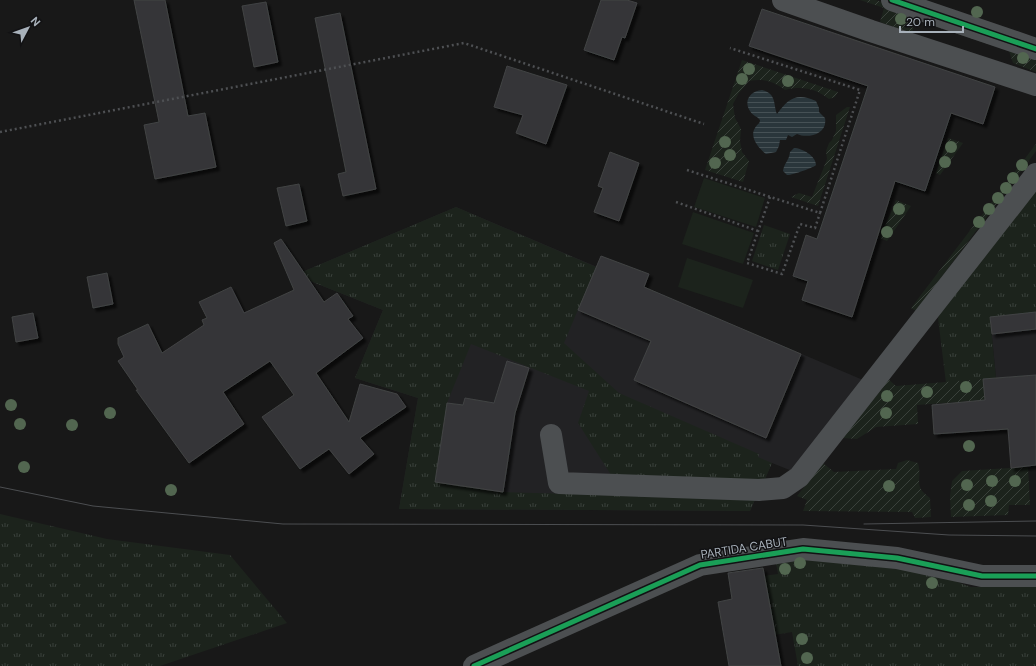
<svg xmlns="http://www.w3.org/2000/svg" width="1036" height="666" font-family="'DM Sans',sans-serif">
  <defs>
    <pattern id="grass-tufts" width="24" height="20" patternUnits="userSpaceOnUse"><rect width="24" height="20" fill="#1c231c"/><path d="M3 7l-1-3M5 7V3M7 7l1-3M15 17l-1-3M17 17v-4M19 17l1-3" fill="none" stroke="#3a413b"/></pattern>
    <pattern id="garden-furrows" width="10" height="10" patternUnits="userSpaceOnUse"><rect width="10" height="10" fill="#1c231c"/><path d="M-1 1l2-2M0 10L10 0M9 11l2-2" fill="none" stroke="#3a413b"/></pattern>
    <pattern id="water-rules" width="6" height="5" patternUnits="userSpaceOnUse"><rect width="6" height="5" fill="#2a363b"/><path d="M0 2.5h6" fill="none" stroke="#465155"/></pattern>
    <filter id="shadow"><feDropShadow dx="3.5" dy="3.5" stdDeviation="1" flood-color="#0009"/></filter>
  </defs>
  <rect width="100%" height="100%" fill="#181818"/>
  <g fill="#222224">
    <path d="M456,207L863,380L792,471L772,463L750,511L399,509L418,398L355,378L383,310L295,275Z"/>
    <path d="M1036,312V465L1028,467L1020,376L996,378L990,317Z"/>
  </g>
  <g fill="url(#grass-tufts)">
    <path d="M1036,185V312L990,317L996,378L946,383L938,318L942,309Z"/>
    <path d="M456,207L596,267L564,343L619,393L759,454L758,457L772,463L763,484L611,475L578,423L589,391L471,344L447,403L435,482L503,492L755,499L750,511L399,509L418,398L355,378L383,310L295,275Z"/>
    <path d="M764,225L790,234L778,270L752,261Z"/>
    <path d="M0,514L107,539L230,555L287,623L160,666H0Z"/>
    <path d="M811,554L941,576L971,587H1036V666H798L792,632L774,635L763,576L778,574L775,558Z"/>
  </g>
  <g fill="url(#garden-furrows)">
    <path d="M860,0H876L1036,54V72L1013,63L1009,51L916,20L912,33L880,22L884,8Z"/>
    <path d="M742,60L838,92L835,97L829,99C814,88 802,86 785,90C773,81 763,78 749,81L739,93L733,104L735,118L741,129L740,141L742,152L749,161L743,182L705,170Z"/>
    <path d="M847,107H850L818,206L791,197L799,193L812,197L827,159L826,151L829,143L832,140L836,131V115Z"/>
    <path d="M948,138L963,143L940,175L936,173Z"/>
    <path d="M1036,144V151L916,311L911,308Z"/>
    <path d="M896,200L911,206L887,241L880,238Z"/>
    <path d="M888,379L896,386L983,379L985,400L917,405L918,424L876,427L857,439L842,438Z"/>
    <path d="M907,460L918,463C923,481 912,485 930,498L931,517L915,518L912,512L803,511L807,500L797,496L823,463L834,472L896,469L898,463Z"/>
    <path d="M1028,467L1030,505H1009L1008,515L951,517L950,496L952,481L962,471Z"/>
  </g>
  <g fill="#1c231c">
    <path d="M704,178L765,198L756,227L694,207Z"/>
    <path d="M693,212L754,233L743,264L682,244Z"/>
    <path d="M687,258L753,280L743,308L678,287Z"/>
  </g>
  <g fill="url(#water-rules)">
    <path d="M762,90C777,94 773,104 777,114C788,99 796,92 816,101L819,108V112L825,118C828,134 808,139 797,134L792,137L788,135L786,140H780L779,146L776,152L766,154C759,149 749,137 755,128C757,124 760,124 760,120C757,116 753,116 750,111C743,100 751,91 762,90Z"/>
    <path d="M794,148C802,148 816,156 816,165C815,167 790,176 787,175L783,171C784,163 789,161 790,152Z"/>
  </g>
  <g fill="#363637" stroke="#414344" filter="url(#shadow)">
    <path d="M134,0H165L188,116L205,113L216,167L155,179L144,125L159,122Z"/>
    <path d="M601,0H627L637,3L625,38L622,37L614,60L584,50Z"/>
    <path d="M266,2L278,62L254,67L242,6Z"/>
    <path d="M762,9L995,87L983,124L951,113L925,191L895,181L852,317L802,300L808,281L793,276L806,235L817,239L868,86L749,46Z"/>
    <path d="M340,13L376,189L343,196L338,174L346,172L315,18Z"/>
    <path d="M507,66L567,85L546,144L516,133L523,115L494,107Z"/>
    <path d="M610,152L639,163L619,221L594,212L603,188L598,186Z"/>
    <path d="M299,184L307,221L286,226L277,188Z"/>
    <path d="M281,239L324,302L337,293L353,316L348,319L363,338L316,373L349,422L360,384L397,394L406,407L360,438L374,454L349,474L329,449L300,469L262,417L294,395L270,361L223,392L244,424L189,463L136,390H138L118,361L124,357L118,344V338L148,324L162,353L204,325L202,320L207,318L199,302L231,287L244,313L294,290L274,243Z"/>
    <path d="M601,256L649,274L644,287L801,354L766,438L634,380L651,341L578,310Z"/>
    <path d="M107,273L113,304L93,308L87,277Z"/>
    <path d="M1036,312V329L992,334L990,317Z"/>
    <path d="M33,313L38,338L16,342L12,317Z"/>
    <path d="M507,361L529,368L515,413L503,492L435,482L447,403L463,405L465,398L494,403Z"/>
    <path d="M1036,375V465L1011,468L1008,429L934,434L932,405L985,400L983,379Z"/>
    <path d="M763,568L781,666H729L718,602L732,599L728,573Z"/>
  </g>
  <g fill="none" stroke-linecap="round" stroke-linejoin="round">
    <g stroke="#4e5053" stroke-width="2.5" stroke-dasharray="2 3" stroke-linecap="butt">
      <path d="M0,132L464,43L704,124"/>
      <path d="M687,170L820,213L860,90L730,48"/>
      <path d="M770,197L747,263L782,274L800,224L815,228L820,213"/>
      <path d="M676,202L758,231"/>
    </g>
    <g stroke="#4c4f51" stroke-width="22">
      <path d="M783,0L871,31L1036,85"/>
      <path d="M892,0L1036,49"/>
      <path d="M551,435L559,483L759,490L783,488L799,477L1036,174"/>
      <path d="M474,666L700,565L803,549L897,558L982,576H1036"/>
    </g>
    <g stroke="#4c4e51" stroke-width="1">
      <path d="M0,487L93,506L283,524L803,525L949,535L1036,536"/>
      <path d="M864,524L1036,521"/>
    </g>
    <defs>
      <g id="cycleway">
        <path d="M892,0L1036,49"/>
        <path d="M474,666L700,565L803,549L897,558L982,576H1036"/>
      </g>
    </defs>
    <use href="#cycleway" stroke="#121214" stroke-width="8"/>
    <use href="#cycleway" stroke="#1a9f57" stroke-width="5"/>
  </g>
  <g fill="#526650">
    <circle cx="977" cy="12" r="6"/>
    <circle cx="901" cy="19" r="6"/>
    <circle cx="1023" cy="58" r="6"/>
    <circle cx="749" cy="69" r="6"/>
    <circle cx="742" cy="79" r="6"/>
    <circle cx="788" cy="81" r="6"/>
    <circle cx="725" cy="142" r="6"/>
    <circle cx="951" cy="147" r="6"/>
    <circle cx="730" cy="155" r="6"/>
    <circle cx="945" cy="162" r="6"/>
    <circle cx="715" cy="163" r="6"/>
    <circle cx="1022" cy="165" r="6"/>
    <circle cx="1013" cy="178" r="6"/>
    <circle cx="1006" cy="188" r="6"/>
    <circle cx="998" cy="198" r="6"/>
    <circle cx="899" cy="209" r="6"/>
    <circle cx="989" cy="209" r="6"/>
    <circle cx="979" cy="222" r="6"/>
    <circle cx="887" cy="232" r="6"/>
    <circle cx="966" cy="387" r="6"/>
    <circle cx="927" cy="392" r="6"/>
    <circle cx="887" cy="396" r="6"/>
    <circle cx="11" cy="405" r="6"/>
    <circle cx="110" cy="413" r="6"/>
    <circle cx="886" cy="413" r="6"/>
    <circle cx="20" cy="424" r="6"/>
    <circle cx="72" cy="425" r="6"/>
    <circle cx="969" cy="446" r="6"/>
    <circle cx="24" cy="467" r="6"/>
    <circle cx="992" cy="481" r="6"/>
    <circle cx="1015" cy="481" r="6"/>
    <circle cx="967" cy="485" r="6"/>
    <circle cx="889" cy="486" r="6"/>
    <circle cx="171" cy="490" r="6"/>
    <circle cx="991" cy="501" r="6"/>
    <circle cx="969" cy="505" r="6"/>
    <circle cx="800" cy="563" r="6"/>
    <circle cx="785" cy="569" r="6"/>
    <circle cx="932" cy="583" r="6"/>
    <circle cx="802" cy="639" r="6"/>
    <circle cx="807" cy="658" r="6"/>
  </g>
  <g text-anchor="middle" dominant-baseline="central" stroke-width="3" stroke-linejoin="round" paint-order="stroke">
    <g font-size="12" fill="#a8b1ba" stroke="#121214">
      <text transform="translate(744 548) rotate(-9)">PARTIDA CABUT</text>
    </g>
  </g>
  <g transform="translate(28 28) rotate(49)" stroke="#121214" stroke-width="3" paint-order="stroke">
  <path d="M0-3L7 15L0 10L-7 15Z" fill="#a8b1ba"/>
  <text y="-6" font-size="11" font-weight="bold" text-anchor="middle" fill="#a8b1ba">N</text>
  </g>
  <path d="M900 26v6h63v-6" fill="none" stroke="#a8b1ba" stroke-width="2"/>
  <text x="906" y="26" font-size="12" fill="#a8b1ba" stroke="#121214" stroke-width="3" paint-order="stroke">20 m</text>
</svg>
